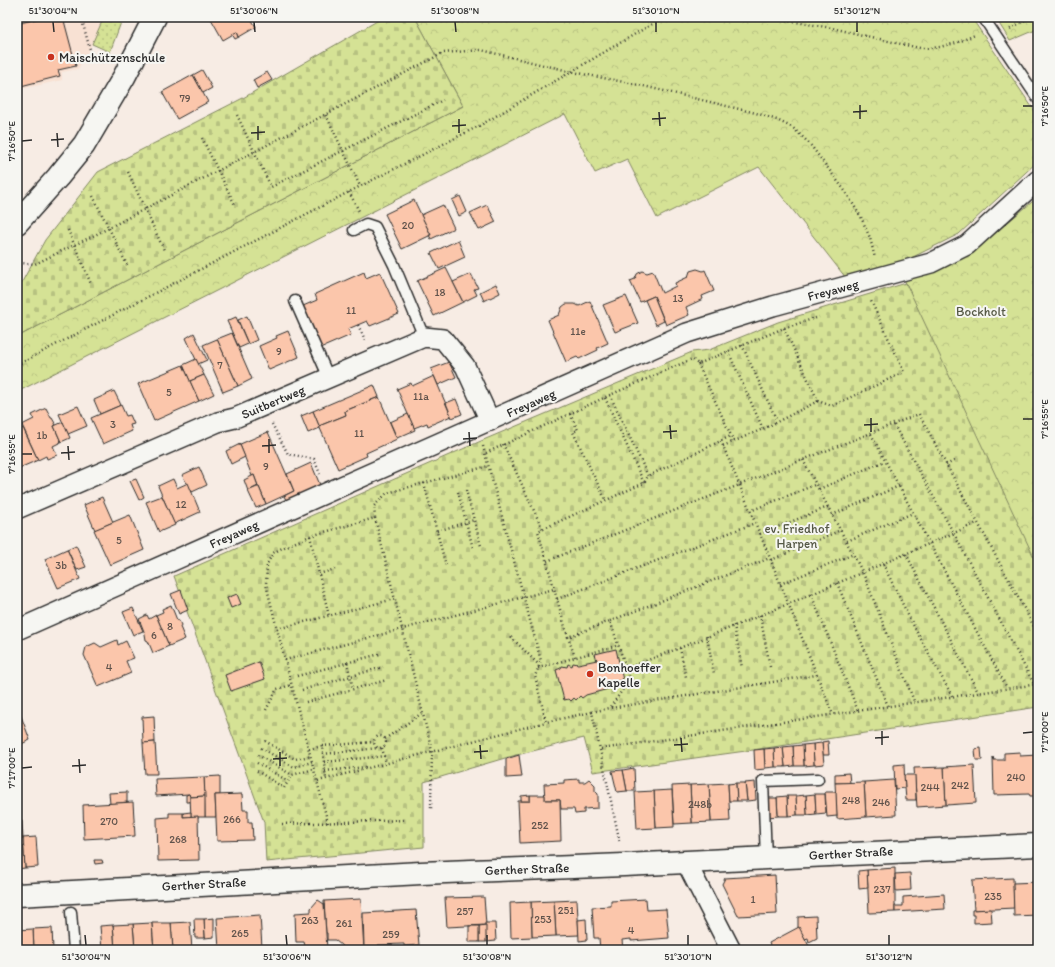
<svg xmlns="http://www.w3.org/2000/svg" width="1055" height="967" font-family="Itim,sans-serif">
  <defs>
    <pattern id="grass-dots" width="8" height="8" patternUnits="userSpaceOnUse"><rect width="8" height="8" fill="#d5e295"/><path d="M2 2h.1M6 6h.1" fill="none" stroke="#b7c281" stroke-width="1.8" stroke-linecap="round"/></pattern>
    <pattern id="forest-crowns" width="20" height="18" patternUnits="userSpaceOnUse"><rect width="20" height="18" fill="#d5e295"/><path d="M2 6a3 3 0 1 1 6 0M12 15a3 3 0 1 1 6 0" fill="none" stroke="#b7c281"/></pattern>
    <pattern id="cemetery-stones" width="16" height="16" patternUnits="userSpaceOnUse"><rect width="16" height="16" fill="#d5e295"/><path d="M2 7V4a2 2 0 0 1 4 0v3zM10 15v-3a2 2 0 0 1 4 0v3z" fill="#b7c281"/></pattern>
  </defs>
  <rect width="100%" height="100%" fill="#f7ece4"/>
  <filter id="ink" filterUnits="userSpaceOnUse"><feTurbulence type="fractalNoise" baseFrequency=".025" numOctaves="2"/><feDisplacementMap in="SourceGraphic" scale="8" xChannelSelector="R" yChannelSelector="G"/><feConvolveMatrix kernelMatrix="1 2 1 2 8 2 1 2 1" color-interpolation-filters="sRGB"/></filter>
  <g filter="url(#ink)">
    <path fill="#f8e1d3" d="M17,17H104L92,44L78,69L62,72V80L17,90Z"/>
    <path fill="url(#grass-dots)" stroke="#808660" d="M104,17H123L110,52L92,44Z"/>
    <g fill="url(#forest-crowns)" stroke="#808660">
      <path d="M415,17H971L1038,116V161L959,234L899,264L846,278L759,167L657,218L627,159L595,173L565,114L17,392V337L463,106Z"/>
      <path d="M995,17H1038V29L1010,41Z"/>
      <path d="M1038,197V580L904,279L971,253Z"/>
    </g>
    <g fill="url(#cemetery-stones)" stroke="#808660">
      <path d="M384,17H415L463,106L17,337V291L45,240L98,172L243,98Z"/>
      <path d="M906,283L1038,566V707L753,750L593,772L584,738L505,758L424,782V847L266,862L264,822L174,576L481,441L692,352L709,350L778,322Z"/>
    </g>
    <g fill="#fbc6ab" stroke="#2b2b2b">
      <path d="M44,17H63L76,66L58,70L60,76L17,87V24Z"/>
      <path d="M210,17H250L256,27L239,37L237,32L223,40Z"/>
      <path d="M237,32L239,37L235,39L232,34Z"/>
      <path d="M202,70L212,88L203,93L193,75Z"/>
      <path d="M267,72L272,80L257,88L253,80Z"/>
      <path d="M193,75L208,102L177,119L162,92Z"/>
      <path d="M460,196L467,212L459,216L452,200Z"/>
      <path d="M414,200L431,235L402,249L385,214Z"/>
      <path d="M443,205L454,228L431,239L429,235H431L421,215Z"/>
      <path d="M487,205L496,222L479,230L470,213Z"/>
      <path d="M458,240L465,257L439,269L431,253Z"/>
      <path d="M446,268L463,302L434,316L417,281Z"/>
      <path d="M697,269L703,271L705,270L714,291L702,296L703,299L686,307L689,315L666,325L654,296L640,302L630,281L635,279L637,274L642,271L647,273L653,271L662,293L676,286L675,283L688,277L690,271Z"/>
      <path d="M364,272L366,278L380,272L399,314L370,326L367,321L348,329L351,335L321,348L303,306L317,300L315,294Z"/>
      <path d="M471,274L478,288L474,289L477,295L463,302L453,282Z"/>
      <path d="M496,284L500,293L484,301L480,292Z"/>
      <path d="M626,296L638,323L615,332L603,305Z"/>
      <path d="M654,296L664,321L656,325L645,300Z"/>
      <path d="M590,301L608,343L597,348L598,350L579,359L577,357L566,362L548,320L559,315L562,307L566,304H575L579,306Z"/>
      <path d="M247,316L257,340L248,344L238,320Z"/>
      <path d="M236,317L248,344L239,348L227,321Z"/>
      <path d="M288,331L299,357L269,370L259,346L277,338L276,336Z"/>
      <path d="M194,333L207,360L198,364L186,338Z"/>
      <path d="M232,333L252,379L238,386L217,339Z"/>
      <path d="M217,339L238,386L223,392L203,345Z"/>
      <path d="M196,359L204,375L190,381L183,365Z"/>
      <path d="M449,362L456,377L438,385L431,369Z"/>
      <path d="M183,365L199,401L154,421L138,384Z"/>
      <path d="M204,375L214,394L199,401L190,381Z"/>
      <path d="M434,376L451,416L428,426L427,423L414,428L397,389L411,383L412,386Z"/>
      <path d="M374,385L379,397L345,411L346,415L319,426L313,411Z"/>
      <path d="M114,391L121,405L100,414L94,400Z"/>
      <path d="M379,397L397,439L366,453L367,456L338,469L319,426L346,415L345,411Z"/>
      <path d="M456,399L462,414L452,418L446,403Z"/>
      <path d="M121,405L126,416L130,415L134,424L130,425L132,431L103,444L91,418Z"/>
      <path d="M78,406L87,426L68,434L59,414Z"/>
      <path d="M46,408L51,418H52L56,425L54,426L61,442L53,446L57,455L47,459L46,456L38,460L22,425L34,419L32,415Z"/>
      <path d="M313,411L320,428L308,433L301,416Z"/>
      <path d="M408,414L415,430L397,438L390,422Z"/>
      <path d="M63,422L70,438L61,442L54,426Z"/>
      <path d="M23,428L38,460L17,469V431Z"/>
      <path d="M268,432L294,491L266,504L259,487L257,488L258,486L254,475L252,476L240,445L239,446L238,445Z"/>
      <path d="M238,445H240L245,457L231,464L226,451Z"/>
      <path d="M311,463L320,485L286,500L284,496L294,491L287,474Z"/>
      <path d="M199,467L207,485L192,492L182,475Z"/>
      <path d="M254,475L258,486L248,491L244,480Z"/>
      <path d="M136,479L144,497L139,500L130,481Z"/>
      <path d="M173,479L177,488L188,483L200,512L174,524L158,486Z"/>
      <path d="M257,487H259L266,504L256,508L248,491Z"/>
      <path d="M162,496L175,525L159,532L146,502Z"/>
      <path d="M102,497L113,522L95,530L84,505Z"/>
      <path d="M130,515L144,550L110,565L94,530Z"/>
      <path d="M76,545L86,567L77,570L67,549Z"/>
      <path d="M67,549L80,579L58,588L45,559Z"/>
      <path d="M181,590L188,610L179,614L171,594Z"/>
      <path d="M237,594L241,604L231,608L227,598Z"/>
      <path d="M171,605L177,620L179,621L181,625L180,627L185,639L169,646L156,615L163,612L162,609Z"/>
      <path d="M133,608L143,631L133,635L123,612Z"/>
      <path d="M147,615L149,619L156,615L169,646L153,653L148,641L146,640L145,634L139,619Z"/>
      <path d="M117,640L118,645L126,641L134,658L126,661L131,673L98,687L84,655L86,647L95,643L101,647Z"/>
      <path d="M616,649L623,680L610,683L612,688L586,695L582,698L580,696L576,700L574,698L571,701L569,699L564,700L556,670L561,668L562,666L567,667L568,664L572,666L573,663L578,664L597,660L595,654Z"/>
      <path d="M259,662L265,679L231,691L225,675Z"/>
      <path d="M21,716L30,740L17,746V718Z"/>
      <path d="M154,716L155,742L143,743L142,717Z"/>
      <path d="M828,741L829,755H823L822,742Z"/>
      <path d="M155,742L157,774H145L143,743Z"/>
      <path d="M822,743L824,764L814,765L813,744Z"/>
      <path d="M813,744L814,765L804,766L803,745Z"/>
      <path d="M803,745L804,766H794L793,746Z"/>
      <path d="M793,746L794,766L785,767L783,747Z"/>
      <path d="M783,747L785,767H775L774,748Z"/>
      <path d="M774,748L775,767L765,768L764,749Z"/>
      <path d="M981,748L982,760H976L975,749Z"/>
      <path d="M764,749L765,769L755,770L754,750Z"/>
      <path d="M1020,752V756L1038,755V796H1030L1029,794L994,795L993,757L994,760H1004V753Z"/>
      <path d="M519,755L522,777L506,778V759Z"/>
      <path d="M904,764L905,788L895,789L894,765Z"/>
      <path d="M974,765L976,803L946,805L944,767Z"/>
      <path d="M944,767L946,805L917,807L914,768Z"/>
      <path d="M634,768L635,791H627L623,770Z"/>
      <path d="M623,770L627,791L617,792L612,771Z"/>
      <path d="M849,773L850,783H835V774Z"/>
      <path d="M904,775H915L916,800H906Z"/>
      <path d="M220,776V795H215L216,817H205L204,777Z"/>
      <path d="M204,777L205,796L190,797L189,794L156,796L155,779Z"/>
      <path d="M579,779V782H585L589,779L595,785V791L598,794V808L584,809V813L575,814L574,809H561L560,800H545L544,784L564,783V780Z"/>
      <path d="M894,780L896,815L866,817L864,782Z"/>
      <path d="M755,782L756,800L747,801L745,783Z"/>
      <path d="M864,782L866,817L837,819L835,783Z"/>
      <path d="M728,783L730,821L711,822L709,784Z"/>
      <path d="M736,783L737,801H729L728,784Z"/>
      <path d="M736,783H745L747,801H737Z"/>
      <path d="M709,784L711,822L692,823L690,785Z"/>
      <path d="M690,785L692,823L674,824L672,786Z"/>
      <path d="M672,790L674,827L656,828L654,791Z"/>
      <path d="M654,791L656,828L637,829L635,792Z"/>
      <path d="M127,792V802L110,804L109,793Z"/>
      <path d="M825,792H836L837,816L827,817Z"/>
      <path d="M189,794L190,797V802H186V795Z"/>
      <path d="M242,794L243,810H248V822H252L253,840L217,841L215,795Z"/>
      <path d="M815,794L816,814L807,815L806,795Z"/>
      <path d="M815,794H825L826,813L816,814Z"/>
      <path d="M530,795H545V800H560L561,841L520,843L518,801H530Z"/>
      <path d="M530,795V801H521V796Z"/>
      <path d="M806,795L807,815H797L796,796Z"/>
      <path d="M205,796V817H191L190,797Z"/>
      <path d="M787,796H796L797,815L788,816Z"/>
      <path d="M787,796L788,816H778L777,797Z"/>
      <path d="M767,798H777L778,816L768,817Z"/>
      <path d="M133,802L135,836L84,839L83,805Z"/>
      <path d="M191,812V817H183V813Z"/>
      <path d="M169,813H183V817L198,816L199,860L158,861L157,818L169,817Z"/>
      <path d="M17,821H22L23,838H17Z"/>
      <path d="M36,837L38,867L25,868L23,838Z"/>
      <path d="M17,838H23L25,868L17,869Z"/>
      <path d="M94,860H102L103,863L95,864Z"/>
      <path d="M895,868V912L869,913L867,870Z"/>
      <path d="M867,870L868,888L859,889L858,871Z"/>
      <path d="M910,873L911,890L896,891L895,874Z"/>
      <path d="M775,875L777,914L738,916L722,884L725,878Z"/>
      <path d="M1013,878L1014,908L974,910L972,880Z"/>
      <path d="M1038,882V915L1014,916L1013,883Z"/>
      <path d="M944,894L945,909L895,912V906H903V897Z"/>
      <path d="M484,897L486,925L447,927L445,898Z"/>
      <path d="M361,899L364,950H342V946L335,940H327V933H326L324,901Z"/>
      <path d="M646,899L647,910L666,909L669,938L631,941V939L622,940L623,950H600L599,938H594L592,907L611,906V901Z"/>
      <path d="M318,900L324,904L327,949L306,950L304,942H296L295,913L311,912V908Z"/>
      <path d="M577,900L579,935L556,936L554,901Z"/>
      <path d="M554,901L556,936L532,937L531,902Z"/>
      <path d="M531,902L532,937L511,938L510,903Z"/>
      <path d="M991,909L992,922L974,923V915H972V910Z"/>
      <path d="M416,910L419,945L404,946V944L378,945L379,947L364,948L363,913Z"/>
      <path d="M260,915L262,948L219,950L217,918Z"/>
      <path d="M816,916L817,938L809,942L808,938L805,939L798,928V917Z"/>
      <path d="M214,918V937L205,938L204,919Z"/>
      <path d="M194,919H204L205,938H195Z"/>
      <path d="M586,919L587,940L579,941L578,920Z"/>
      <path d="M190,922L192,950H173L171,923Z"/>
      <path d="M152,923L154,950H135L133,924Z"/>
      <path d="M152,923H171L173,950H154Z"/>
      <path d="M485,923H495L496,941L486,942Z"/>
      <path d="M133,924L135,950H115L113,925Z"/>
      <path d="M113,925L115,950H102L100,926Z"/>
      <path d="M486,925V942H479V926Z"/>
      <rect x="469" y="926" width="10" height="16"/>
      <path d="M799,927L811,950H772L769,943Z"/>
      <path d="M52,928L53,950H34L33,929Z"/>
      <path d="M33,929L34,950H17V930Z"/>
    </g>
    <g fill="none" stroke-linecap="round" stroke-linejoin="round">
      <defs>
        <g id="lane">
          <path d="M983,17L1038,99"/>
          <path d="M354,230L366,224L375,227L394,265L424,337"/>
          <path d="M295,301L329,378"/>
          <path d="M766,858L763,781L818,779"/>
          <path d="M71,912L74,950"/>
        </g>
        <g id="street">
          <path d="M17,509L218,422L235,418L424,337L443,339L465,366L490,421"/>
          <path d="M17,630L687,333L773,306L931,263L967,245L1038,180"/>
          <path d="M686,862L731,950"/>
        </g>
        <g id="secondary">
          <path d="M17,223L58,177L84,145L124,77L155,17"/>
          <path d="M17,895L421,873L624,865L1038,845"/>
        </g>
      </defs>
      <use href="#lane" stroke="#2b2b2b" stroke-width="13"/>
      <use href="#street" stroke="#2b2b2b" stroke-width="22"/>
      <use href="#secondary" stroke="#2b2b2b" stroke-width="25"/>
      <g stroke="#2b2b2b" stroke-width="2.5" stroke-dasharray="1 3" stroke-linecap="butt">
        <path d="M81,17L91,53L106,64"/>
        <path d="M766,17L832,28L901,44L920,48H930L940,47L956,43L975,35"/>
        <path d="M1010,29L1030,17"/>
        <path d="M237,115L271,187L443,100"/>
        <path d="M326,115L360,186"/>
        <path d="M202,138L235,205"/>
        <path d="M128,172L164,250"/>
        <path d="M349,192L359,211"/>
        <path d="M93,196L128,267"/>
        <path d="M68,230L91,284"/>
        <path d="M17,259L21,263L35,264L97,234L443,53L481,50L573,72L639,85L756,113L777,120L793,128L809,143L845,191L861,217L870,238L875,258"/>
        <path d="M17,269L21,263"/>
        <path d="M358,325L365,340"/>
        <path d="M784,328L818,401L832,406L904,372L871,301"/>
        <path d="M742,345L777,421"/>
        <path d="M728,351L763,429"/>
        <path d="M698,364L734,442"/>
        <path d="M17,365L349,192L479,126L664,17"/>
        <path d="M610,395L648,476"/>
        <path d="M605,398L644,483"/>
        <path d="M570,414L578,430L573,432L606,501"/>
        <path d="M272,424L288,454L314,459L320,474"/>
        <path d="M894,425L954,534L1034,684"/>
        <path d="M871,434L1007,688"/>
        <path d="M721,441L770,558L833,715"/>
        <path d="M503,444L543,530"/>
        <path d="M483,446L541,661L535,676L546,722L592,712L620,843"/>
        <path d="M723,446L763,429L818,401"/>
        <path d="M486,453L610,395L692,359L698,364L784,328L819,317"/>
        <path d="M803,460L863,573L914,701"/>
        <path d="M946,465L956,460"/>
        <path d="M424,483L446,566"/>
        <path d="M819,489L885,461"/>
        <path d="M466,490L481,546"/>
        <path d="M458,492L473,548"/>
        <path d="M750,511L817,484"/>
        <path d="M832,515L899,486"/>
        <path d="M375,518L432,751L431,809"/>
        <path d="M437,531L474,520"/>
        <path d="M760,534L828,507"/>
        <path d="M310,536L329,616"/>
        <path d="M847,541L913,513"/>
        <path d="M906,554L978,692"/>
        <path d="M771,560L841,530"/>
        <path d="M547,561L919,414L1038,634"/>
        <path d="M883,564L910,619L952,696"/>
        <path d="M319,574L335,569"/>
        <path d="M837,583L888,706"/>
        <path d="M780,584L854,554"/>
        <path d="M811,594L858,711"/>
        <path d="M557,599L755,523"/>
        <path d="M760,615L770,667"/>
        <path d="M610,621L770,558"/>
        <path d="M734,625L742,668"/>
        <path d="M277,629L394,599"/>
        <path d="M707,636L714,674"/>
        <path d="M511,637L539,665"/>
        <path d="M568,637L575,657"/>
        <path d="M680,648L686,677"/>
        <path d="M285,660L554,589"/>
        <path d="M347,662L353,689"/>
        <path d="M538,668L619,645"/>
        <path d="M627,668C745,624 861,573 977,523"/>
        <path d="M297,676L380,654"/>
        <path d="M302,690L383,667"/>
        <path d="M306,702L387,680"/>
        <path d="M611,708L816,675"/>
        <path d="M266,710L277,689L292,685"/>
        <path d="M592,712L610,708L630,679L610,621L568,637L557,599L538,531L644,483L648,476L731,436"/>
        <circle cx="380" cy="742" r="6"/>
        <path d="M385,739L422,713"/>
        <path d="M265,741L295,759L311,756"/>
        <path d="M322,746L374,742"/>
        <path d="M261,748L294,767L312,762"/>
        <path d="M382,748L386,763"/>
        <path d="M309,749L322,746L326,779"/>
        <path d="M601,749L1038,684"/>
        <path d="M323,754L378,748"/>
        <path d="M258,755L292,775L314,769"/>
        <path d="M324,762L385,756"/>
        <path d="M257,763L288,781"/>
        <path d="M257,771L284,788L292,775"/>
        <path d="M325,771L366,767"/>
        <path d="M318,781L546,722"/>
        <path d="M328,823L277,629L266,584L267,564L273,553L282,548L310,536L375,518L374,506L387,493L488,466"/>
        <path d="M282,824L405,820"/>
      </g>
      <use href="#lane" stroke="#f6f6f2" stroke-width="10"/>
      <use href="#street" stroke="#f6f6f2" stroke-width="19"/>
      <use href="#secondary" stroke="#f6f6f2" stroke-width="22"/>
    </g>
  </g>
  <path fill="none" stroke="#2b2b2b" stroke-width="1.5" d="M53,22L54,32M254,22L255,32M455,22L456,32M656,22V32M857,22V32M860,105V119M1023,106H1033M659,112L660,126M853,112L867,111M459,119V133M652,119L666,118M258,126V140M452,126L466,125M57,133L58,147M251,133L265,132M51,140L64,139M22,141L32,140M871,418V432M1023,419H1033M670,425L671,439M864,425L878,424M469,432L470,446M663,432L677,431M269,439V453M463,439L477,438M68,446L69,460M262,446L276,445M61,453L75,452M22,454H32M882,731V745M1023,733L1033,732M681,738L682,752M875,738L889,737M480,745L481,759M674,745L688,744M280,752V766M474,752L488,751M79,759L80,773M273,759L287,758M72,766L86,765M22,768L32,767M85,935L86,945M286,935L287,945M487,935V945M688,935V945M889,935V945"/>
  <g fill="#c8321e" stroke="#f6f6f2" stroke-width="1.5">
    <circle cx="51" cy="57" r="4"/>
    <circle cx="590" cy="674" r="4"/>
  </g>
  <g text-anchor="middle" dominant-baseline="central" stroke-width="4" stroke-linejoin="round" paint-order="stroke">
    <g font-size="11" fill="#5f524b">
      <text x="185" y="98">79</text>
      <text x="408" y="225">20</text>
      <text x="440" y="292">18</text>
      <text x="678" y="298">13</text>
      <text x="351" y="310">11</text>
      <text x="578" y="331">11e</text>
      <text x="279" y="351">9</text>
      <text x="220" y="365">7</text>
      <text x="169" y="392">5</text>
      <text x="421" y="396">11a</text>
      <text x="113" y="424">3</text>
      <text x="359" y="433">11</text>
      <text x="42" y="435">1b</text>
      <text x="266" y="466">9</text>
      <text x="181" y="504">12</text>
      <text x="119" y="540">5</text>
      <text x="61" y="565">3b</text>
      <text x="170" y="626">8</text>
      <text x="154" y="635">6</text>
      <text x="109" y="667">4</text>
      <text x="1016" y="777">240</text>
      <text x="960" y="785">242</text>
      <text x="930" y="787">244</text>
      <text x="851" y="800">248</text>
      <text x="881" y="802">246</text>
      <text x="700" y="804">248b</text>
      <text x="232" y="819">266</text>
      <text x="109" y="821">270</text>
      <text x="540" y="825">252</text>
      <text x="178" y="839">268</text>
      <text x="882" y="889">237</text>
      <text x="993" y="896">235</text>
      <text x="753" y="899">1</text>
      <text x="566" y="910">251</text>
      <text x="465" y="911">257</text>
      <text x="543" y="919">253</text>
      <text x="310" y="920">263</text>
      <text x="344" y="923">261</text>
      <text x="631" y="930">4</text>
      <text x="240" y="933">265</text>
      <text x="391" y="934">259</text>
    </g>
    <g font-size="13" fill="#2b2b2b" stroke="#f6f6f2" text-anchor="start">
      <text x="59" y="57">Maischützenschule</text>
      <text x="598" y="667">Bonhoeffer<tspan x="598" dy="15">Kapelle</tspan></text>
    </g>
    <g font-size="13" fill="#2b2b2b" stroke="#f6f6f2">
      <text transform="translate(833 290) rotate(-15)">Freyaweg</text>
      <text transform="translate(273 402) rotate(-23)">Suitbertweg</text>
      <text transform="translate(531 403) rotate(-24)">Freyaweg</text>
      <text transform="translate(234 534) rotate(-24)">Freyaweg</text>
      <text transform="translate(851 853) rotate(-3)">Gerther Straße</text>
      <text transform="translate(527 869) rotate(-2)">Gerther Straße</text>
      <text transform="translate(204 884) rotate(-3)">Gerther Straße</text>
    </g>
    <g font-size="13" fill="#565946" stroke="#f6f6f2">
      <text x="981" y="311">Bockholt</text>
      <text x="797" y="528">ev. Friedhof<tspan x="797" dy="15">Harpen</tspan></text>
    </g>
  </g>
  <rect width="1055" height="967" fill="none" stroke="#f6f6f2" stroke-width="44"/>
  <rect x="22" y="22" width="1011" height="923" fill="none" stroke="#2b2b2b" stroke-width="1.5"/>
  <g font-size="10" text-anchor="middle" fill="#2b2b2b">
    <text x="53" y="14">51°30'04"N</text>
    <text x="254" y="14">51°30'06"N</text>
    <text x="455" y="14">51°30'08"N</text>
    <text x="656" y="14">51°30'10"N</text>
    <text x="857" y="14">51°30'12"N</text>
    <text transform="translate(1044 106) rotate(-90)" y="4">7°16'50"E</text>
    <text transform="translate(11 141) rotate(-90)" y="4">7°16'50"E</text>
    <text transform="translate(1044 419) rotate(-90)" y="4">7°16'55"E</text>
    <text transform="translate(11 454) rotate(-90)" y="4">7°16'55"E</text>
    <text transform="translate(1044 732) rotate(-90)" y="4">7°17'00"E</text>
    <text transform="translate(11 768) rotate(-90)" y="4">7°17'00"E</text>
    <text x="86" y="960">51°30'04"N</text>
    <text x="287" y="960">51°30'06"N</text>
    <text x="487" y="960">51°30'08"N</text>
    <text x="688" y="960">51°30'10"N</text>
    <text x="889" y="960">51°30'12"N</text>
  </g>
</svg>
